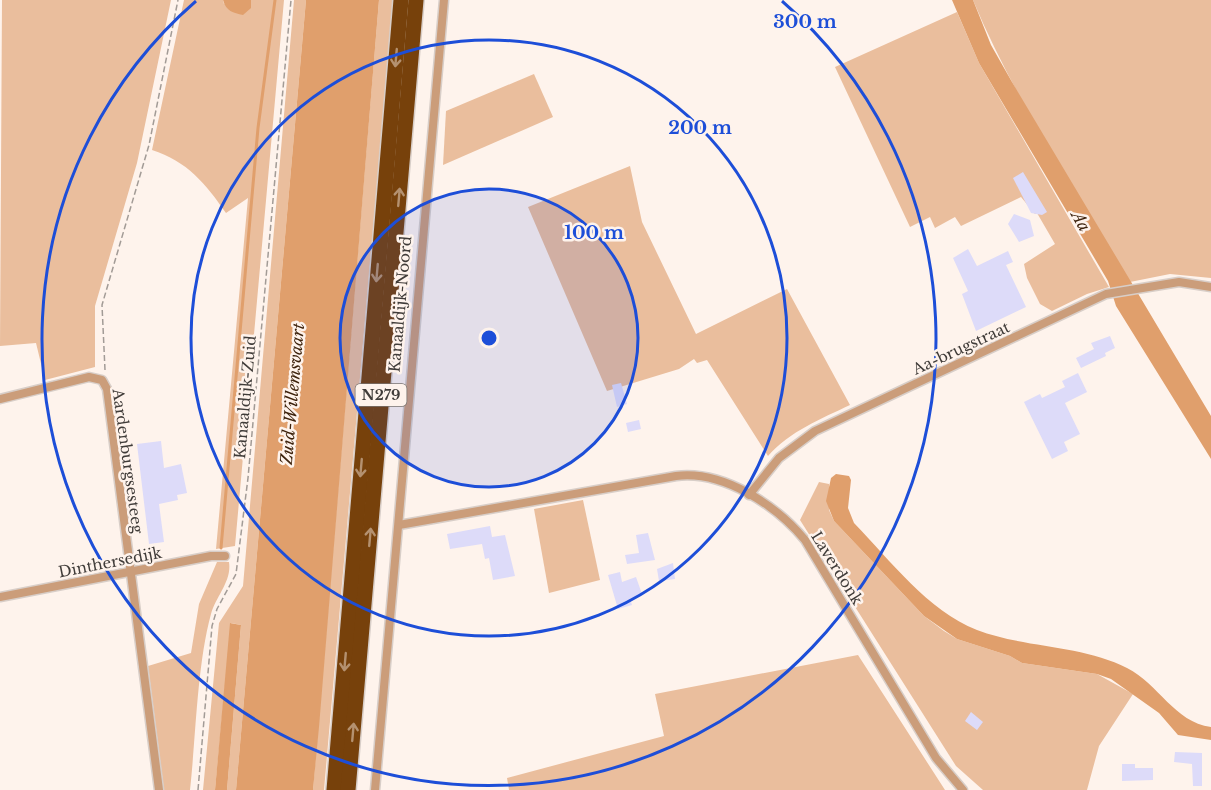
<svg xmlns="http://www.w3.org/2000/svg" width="1211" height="790" font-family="'Libre Baskerville',serif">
  <rect width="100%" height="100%" fill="#fef3ec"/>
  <g fill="#eabe9d">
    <path d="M2,0H171L137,163L95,306V367L45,380L36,343L0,346Z"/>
    <path d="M184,0H223L224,4L251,0H284L235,546L216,549L248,198L226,213C206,184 187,161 152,150Z"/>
    <path d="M294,0H306L236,790H227L241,625L231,623L215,790H203L219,623L243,586Z"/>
    <path d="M379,0H393L324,790H313Z"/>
    <path d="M973,0H1211V278L1170,274L1130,282C1076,190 1014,99 973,0Z"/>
    <path d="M957,12L979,63L1109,287L1087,294L1052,311L1040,304L1027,278L1024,264L1055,244L1037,213L1035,214L1021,197L961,226L955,217L935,228L930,217L910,227L835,67Z"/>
    <path d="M534,74L553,117L443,165L446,111Z"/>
    <path d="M630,166L642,222L696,334L787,289L850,405C821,419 790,431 768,456L707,360L697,363L694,359L679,369L607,391L528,207Z"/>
    <path d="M819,482L829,484V510L834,521L924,616L944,631L957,639L1010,656L1022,663L1097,674L1133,694L1099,746L1087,790H983L956,766L800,520Z"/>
    <path d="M583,500L600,580L549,593L534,509Z"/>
    <path d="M217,562H229C232,581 216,596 211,614C197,665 196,736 190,790H164L148,666L191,653L199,604Z"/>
    <path d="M858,655L945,790H509L507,778L664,736L655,694Z"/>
  </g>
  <g fill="#e09f6c">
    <path d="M223,0H251V8L243,15C233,13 226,11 223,0Z"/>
    <path d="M306,0H379L319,727L313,790H236Z"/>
    <path d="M952,0H973L991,45L1012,82L1211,416V459L1116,306L1108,281L979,63Z"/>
    <path d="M836,474L849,476L851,480L848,508L854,523C891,561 927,610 977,630C1024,648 1083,645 1127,668C1159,684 1174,722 1211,727V740L1178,735L1159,713L1111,679L1097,674L1022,663L1010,656L957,639L924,616L834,521L826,501L831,478Z"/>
    <path d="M230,623L241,625L227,790H215Z"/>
  </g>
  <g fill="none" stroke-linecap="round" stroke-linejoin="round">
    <path stroke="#e09f6c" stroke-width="3" d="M221,548L258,128L275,0"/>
  </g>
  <g fill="#dddbf9">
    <path d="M1023,172L1047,212L1042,215L1031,213L1013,178Z"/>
    <path d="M1014,214L1030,220L1034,236L1019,242L1008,224Z"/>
    <path d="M968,249L977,266L1008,251L1013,262L1006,265L1026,307L976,331L962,294L968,291L953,258Z"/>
    <path d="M1110,336L1115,348L1105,353L1106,356L1081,368L1076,358L1094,349L1091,343Z"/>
    <path d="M1078,373L1087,392L1065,403L1080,434L1064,442L1068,451L1052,459L1024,402L1040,394L1042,398L1065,387L1062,381Z"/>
    <path d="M621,383L627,404L617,407L612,385Z"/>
    <path d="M639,420L641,429L628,432L626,423Z"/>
    <path d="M161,441L164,468L181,464L187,493L177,495L178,500L159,504L164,542L149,544L137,444Z"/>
    <path d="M490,526L492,537L505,535L515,576L493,580L489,558L485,559L482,544L450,549L447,534Z"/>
    <path d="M648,533L655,560L627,564L625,555L639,553L636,535Z"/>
    <path d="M673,563L675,579L659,581L657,569Z"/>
    <path d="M620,572L622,582L636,577L642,594L630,599L632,605L618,609L608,575Z"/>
    <path d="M971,712L983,722L977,730L965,721Z"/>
    <path d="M1175,752L1202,753V786H1193L1192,764L1174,762Z"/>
    <path d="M1122,764H1135V768H1153V780L1122,781Z"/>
  </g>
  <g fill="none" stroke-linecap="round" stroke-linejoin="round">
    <defs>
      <g id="street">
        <path d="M0,399L89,377L102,380L107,389L159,790"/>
        <path d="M749,495L779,458L815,431L1106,294L1179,282L1211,287"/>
        <path d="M399,525L676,476C723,470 776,505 805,540L936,758L963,790"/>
        <path d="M0,597L211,556H225"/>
        <path d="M375,790L444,0"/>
      </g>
      <g id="highway">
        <path d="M334,790L401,0"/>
        <path d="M348,790L416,0"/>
      </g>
    </defs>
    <use href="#street" stroke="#d8cec8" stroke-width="11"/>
    <use href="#highway" stroke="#d8cec8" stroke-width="18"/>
    <g stroke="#a29b96" stroke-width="1.5" stroke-dasharray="6 3" stroke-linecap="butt">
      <path d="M105,370L102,305L149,145L178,0"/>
      <path d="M198,790L212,626L217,609L236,574L248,478L291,0"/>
    </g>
    <use href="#street" stroke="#cb9d7a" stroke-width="8"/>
    <use href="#highway" stroke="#77410b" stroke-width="15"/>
  </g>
  <defs><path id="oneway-shaft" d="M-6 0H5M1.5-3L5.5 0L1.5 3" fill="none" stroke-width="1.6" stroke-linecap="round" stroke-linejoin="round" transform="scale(1.5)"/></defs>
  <g stroke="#b49170">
    <use href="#oneway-shaft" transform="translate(396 58) rotate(95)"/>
    <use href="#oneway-shaft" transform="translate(399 197) rotate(-85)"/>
    <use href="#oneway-shaft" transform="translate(377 273) rotate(95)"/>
    <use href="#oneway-shaft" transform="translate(361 468) rotate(95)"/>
    <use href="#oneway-shaft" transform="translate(370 537) rotate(-85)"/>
    <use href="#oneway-shaft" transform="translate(345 662) rotate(95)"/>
    <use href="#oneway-shaft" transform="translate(353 732) rotate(-85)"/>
  </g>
  <circle cx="489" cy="338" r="149" fill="#1d4ed8" fill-opacity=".12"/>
  <g fill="none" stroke="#1d4ed8" stroke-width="3">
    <circle cx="489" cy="338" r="149"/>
    <circle cx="489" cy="338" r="298"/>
    <path d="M782 1A447 447 0 1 1 196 1"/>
  </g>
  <g text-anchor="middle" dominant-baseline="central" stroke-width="5" stroke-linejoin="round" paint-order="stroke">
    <rect fill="#fef3ec" stroke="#79736f" stroke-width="1.5" x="355.5" y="384" width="51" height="22" rx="4.5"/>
    <g font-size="14" font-weight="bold" fill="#403c39">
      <text x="381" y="395">N279</text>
    </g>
    <g font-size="15" fill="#403c39" stroke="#fef3ec">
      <text transform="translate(400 304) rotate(-85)">Kanaaldijk-Noord</text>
      <text transform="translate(961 348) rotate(-25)">Aa-brugstraat</text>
      <text transform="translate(245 397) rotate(-85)">Kanaaldijk-Zuid</text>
      <text transform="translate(128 461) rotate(82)">Aardenburgsesteeg</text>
      <text transform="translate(110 562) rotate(-11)">Dinthersedijk</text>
      <text transform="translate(837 568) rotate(58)">Laverdonk</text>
    </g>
    <g font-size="16" font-style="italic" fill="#3d220c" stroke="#fef3ec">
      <text transform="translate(1081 221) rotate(60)">Aa</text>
      <text transform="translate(292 394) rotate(-85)">Zuid-Willemsvaart</text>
    </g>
  </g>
  <circle cx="489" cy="338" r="9" fill="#1d4ed8" stroke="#fef3ec" stroke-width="3"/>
  <g font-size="18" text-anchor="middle" font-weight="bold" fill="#1d4ed8" stroke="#fef3ec" stroke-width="5" stroke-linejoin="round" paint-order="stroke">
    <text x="805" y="28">300 m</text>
    <text x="700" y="134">200 m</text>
    <text x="594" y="239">100 m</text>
  </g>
</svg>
